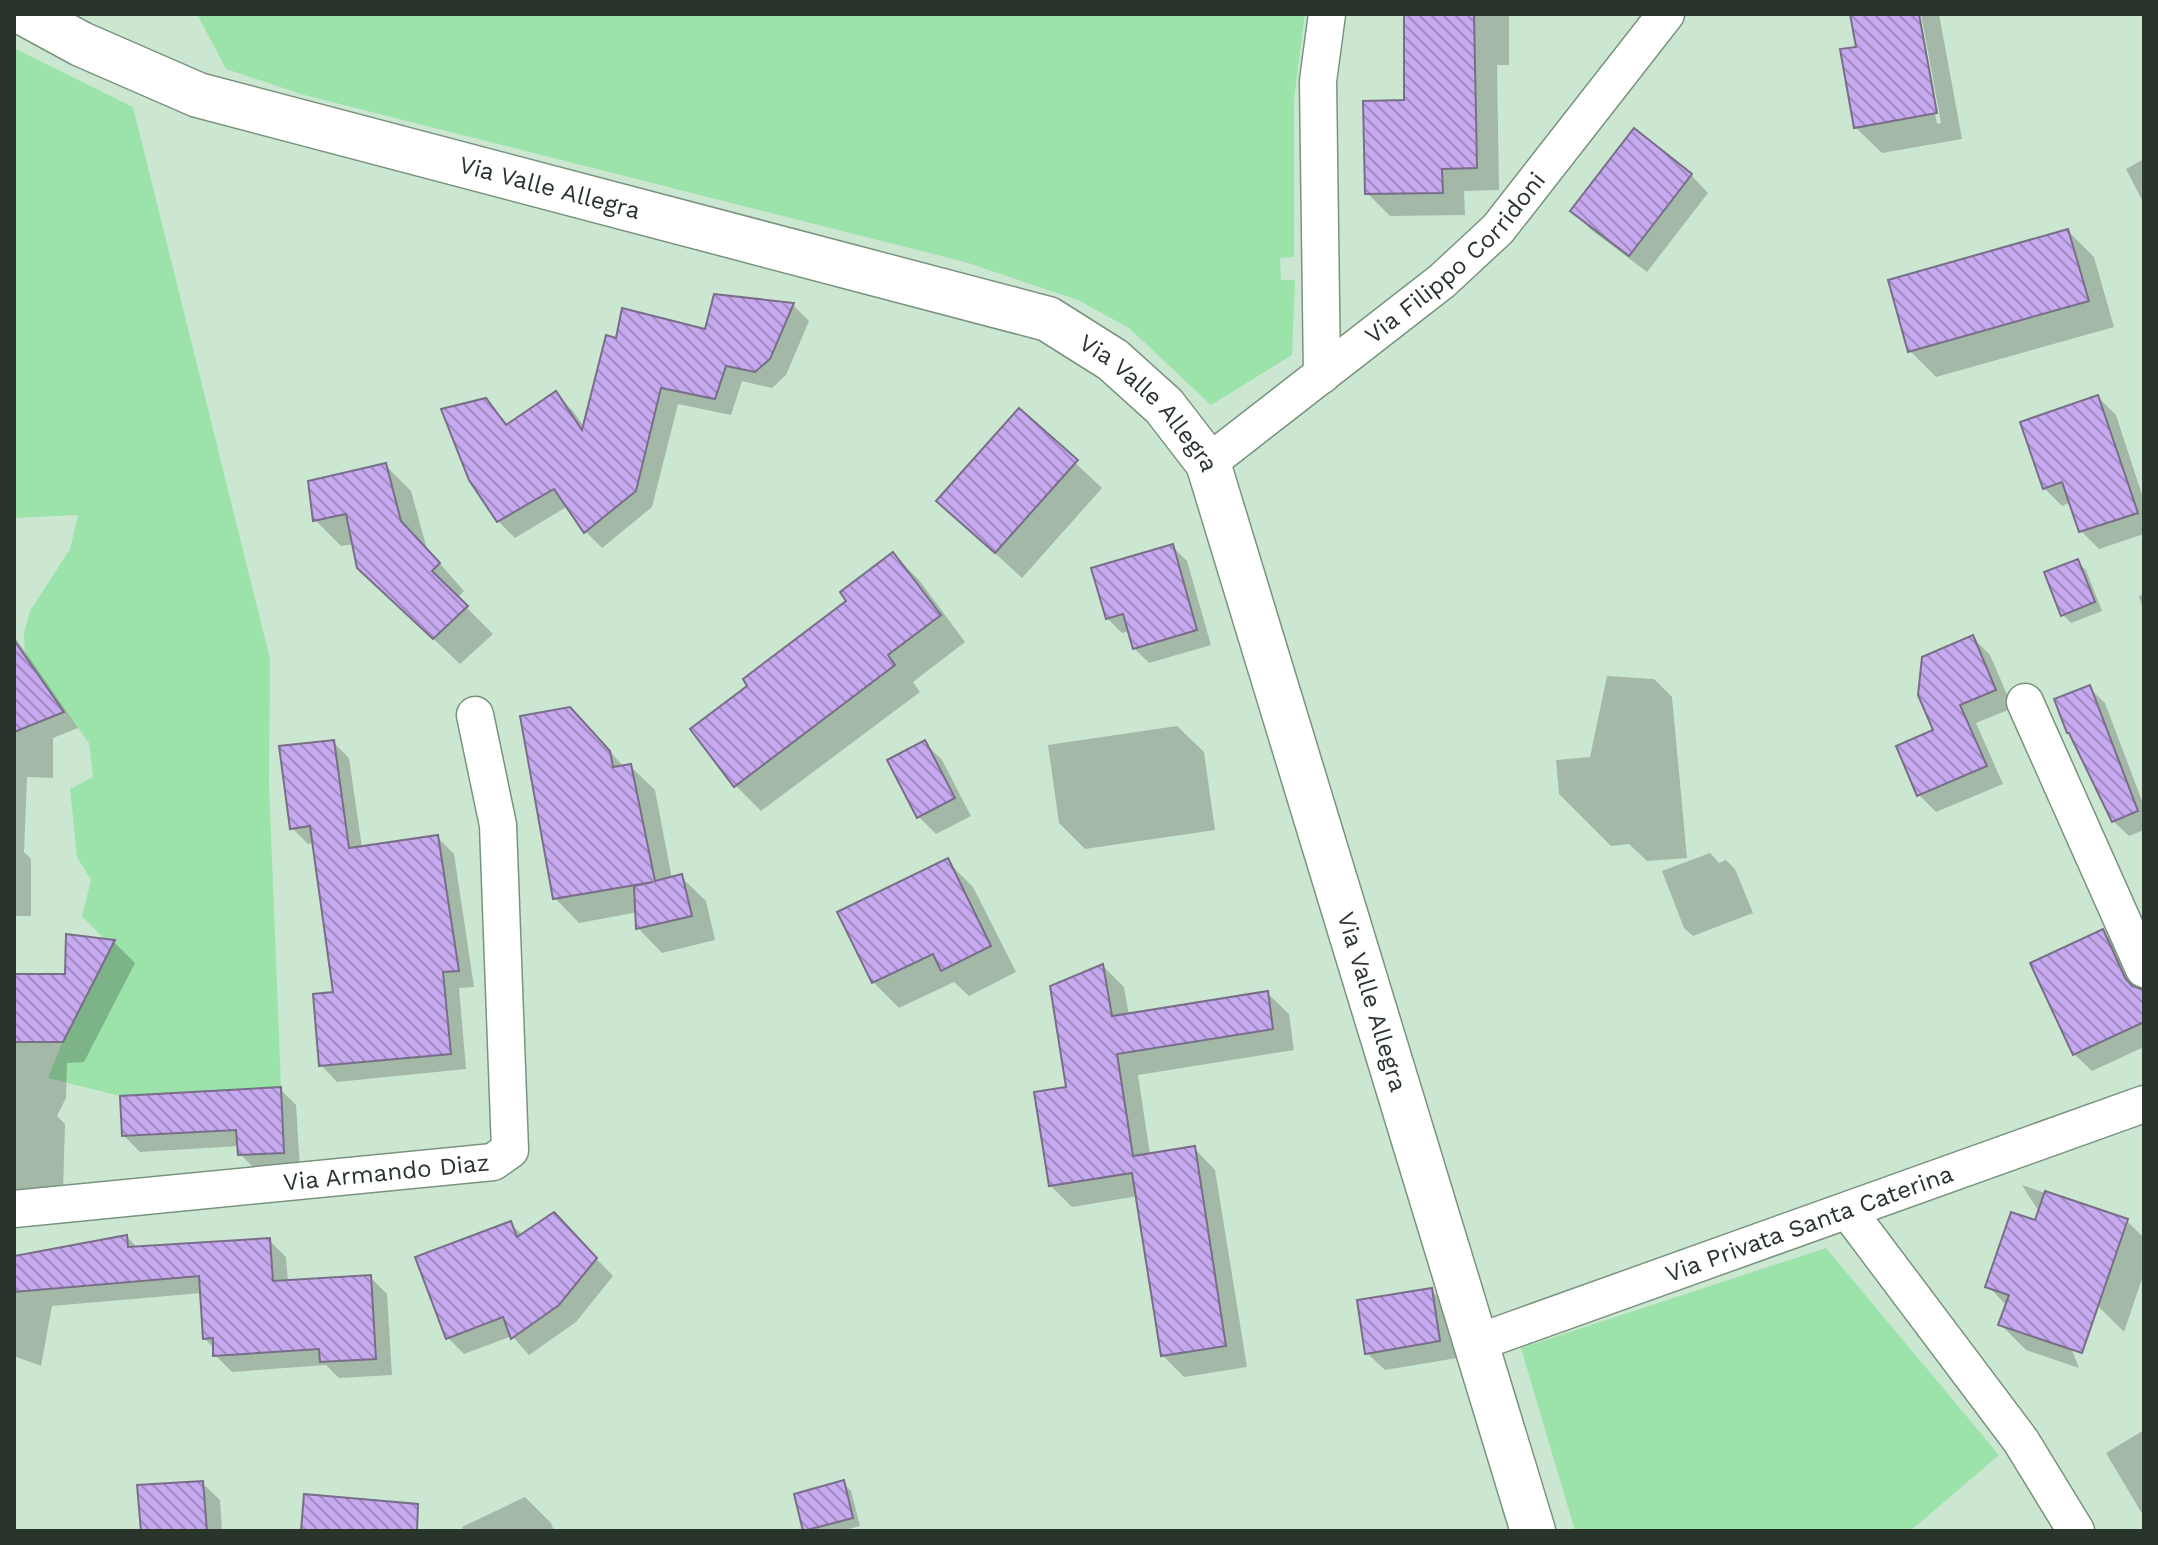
<svg xmlns="http://www.w3.org/2000/svg" width="2158" height="1545" font-family="'Work Sans',sans-serif">
  <defs>
    <pattern id="building-back-hatch" width="6" height="6" patternUnits="userSpaceOnUse" patternTransform="scale(2)"><rect width="6" height="6" fill="#c6a9ef"/><path d="M-1 5l2 2M0 0l6 6M5-1l2 2" fill="none" stroke="#a18ac2"/></pattern>
  </defs>
  <rect width="100%" height="100%" fill="#cce7d1"/>
  <g fill="#9ce2ab">
    <path d="M197,14H1305L1294,99V257L1280,258L1281,280H1295L1292,355L1211,405L1129,328L1078,300L965,262L304,95L226,69Z"/>
    <path d="M14,48L133,107L270,659L269,784L281,1087L120,1096L48,1078L104,939L82,916L91,880L77,857L70,789L93,777L89,743L25,656L24,633L30,611L70,549L78,515L14,518Z"/>
    <path d="M1826,1248L1999,1455L1910,1531H1575L1521,1348Z"/>
  </g>
  <g fill="#0003">
    <path d="M1406,14H1509V65H1497L1499,190L1464,191L1465,215L1390,216L1367,193L1406,102Z"/>
    <path d="M1852,14H1917L1937,124L1941,123L1921,14H1939L1962,139L1882,153L1855,127L1858,48Z"/>
    <path d="M1635,131L1691,175L1708,193L1647,272L1590,229L1573,211Z"/>
    <path d="M2144,159V204L2126,169Z"/>
    <path d="M2068,231L2094,257L2114,327L1936,377L1910,351Z"/>
    <path d="M793,305L809,321L786,375L772,388L742,381L731,415L678,404L652,507L602,548L586,532L568,506L515,538L498,521L485,400L509,425L555,393L572,410L585,428L617,340L706,331Z"/>
    <path d="M2098,397L2116,415L2144,501V534L2099,549L2081,531L2071,502L2062,506L2044,488Z"/>
    <path d="M1020,411L1102,488L1022,578L938,501Z"/>
    <path d="M385,465L411,491L427,549L464,591L457,598L493,634L460,664L386,594L354,544L341,546L315,520Z"/>
    <path d="M1172,546L1187,561L1211,645L1149,663L1134,648L1130,631L1122,633L1107,618Z"/>
    <path d="M893,554L919,580L965,642L913,682L920,692L761,811L735,785L750,686L849,602Z"/>
    <path d="M2077,562L2086,570L2102,611L2071,623L2063,615Z"/>
    <path d="M2144,594V613L2139,596Z"/>
    <path d="M14,636L78,728L53,738V778L27,777L24,852L31,859V916H14Z"/>
    <path d="M1972,637L1990,655L2013,708L1976,723L2003,784L1936,812L1919,795Z"/>
    <path d="M1607,676L1654,679L1672,697L1687,858L1647,861L1629,844L1611,846L1559,794L1556,760L1590,757Z"/>
    <path d="M2089,688L2105,703L2144,806V830L2129,836L2113,821Z"/>
    <path d="M1177,726L1204,752L1215,830L1085,849L1059,823L1048,745Z"/>
    <path d="M594,734L624,767L630,766L655,790L672,879L681,877L706,901L715,940L662,953L638,928V912L579,923L555,898Z"/>
    <path d="M333,742L349,758L362,848L438,838L454,854L474,987L459,988L466,1069L337,1082L321,1065L335,993L314,843L308,844L292,828Z"/>
    <path d="M925,743L942,760L971,816L936,834L919,817Z"/>
    <path d="M1710,853L1719,863L1726,860L1735,869L1753,913L1693,936L1684,928L1662,871Z"/>
    <path d="M947,861L973,887L1016,972L969,996L954,982L899,1008L873,982Z"/>
    <path d="M2103,932L2120,949L2144,999V1047L2092,1071L2074,1054Z"/>
    <path d="M114,942L135,963L84,1062L67,1063L66,1098L57,1116L65,1124L63,1191L14,1190V976H67Z"/>
    <path d="M1103,966L1124,987L1129,1015L1267,993L1289,1014L1294,1050L1138,1075L1150,1155L1194,1148L1215,1170L1247,1367L1184,1377L1163,1356L1138,1196L1072,1207L1050,1185L1068,1088Z"/>
    <path d="M280,1089L296,1105L300,1168L256,1170L240,1154L239,1146L140,1152L124,1136Z"/>
    <path d="M2022,1185L2127,1221L2144,1238V1273L2124,1332L2099,1307Z"/>
    <path d="M511,1224L523,1236L570,1231L613,1276L576,1322L529,1355L512,1336L464,1354L448,1338Z"/>
    <path d="M127,1237L138,1248L269,1240L286,1257L288,1282L370,1277L387,1294L392,1375L339,1378L326,1365L232,1372L215,1355V1349L204,1338L202,1293L52,1306L41,1366L14,1356V1258Z"/>
    <path d="M2033,1250L2079,1368L2026,1350L2000,1324L2007,1306L1988,1286Z"/>
    <path d="M1431,1290L1449,1308L1457,1358L1385,1370L1367,1353Z"/>
    <path d="M2144,1430V1517L2106,1453Z"/>
    <path d="M202,1483L220,1500L222,1531H143Z"/>
    <path d="M843,1483L851,1491L860,1526L842,1531H806Z"/>
    <path d="M525,1497L551,1523L554,1531H464L462,1527Z"/>
  </g>
  <g fill="url(#building-back-hatch)" stroke="#786e88" stroke-width="2">
    <path d="M1404,14H1474L1477,168L1442,169L1443,193L1365,194L1363,101L1404,100Z"/>
    <path d="M1850,14H1919L1937,113L1854,128L1840,49L1856,47Z"/>
    <path d="M1634,128L1692,174L1629,256L1570,211Z"/>
    <path d="M2068,229L2089,301L1908,352L1888,280Z"/>
    <path d="M714,294L794,303L770,359L755,372L726,366L715,399L661,388L636,491L584,533L554,489L497,522L469,480L441,409L486,398L506,425L556,391L582,430L606,335L616,338L622,308L705,329Z"/>
    <path d="M2098,395L2138,513L2079,532L2062,482L2043,489L2020,422Z"/>
    <path d="M1019,408L1078,460L995,553L936,501Z"/>
    <path d="M386,463L401,521L440,563L432,571L468,606L433,639L357,568L346,514L313,521L308,481Z"/>
    <path d="M1173,544L1197,630L1133,649L1123,614L1106,619L1091,568Z"/>
    <path d="M893,552L941,615L888,655L895,665L734,787L690,729L747,686L743,679L846,601L840,592Z"/>
    <path d="M2078,559L2095,602L2061,616L2044,572Z"/>
    <path d="M1973,635L1996,690L1960,705L1987,766L1917,796L1896,746L1933,730L1918,695L1922,657Z"/>
    <path d="M14,640L64,712L14,732Z"/>
    <path d="M2090,685L2138,811L2112,822L2069,733H2067L2054,699Z"/>
    <path d="M570,707L610,751L613,767L631,764L655,881L682,874L692,916L636,929L634,886L653,882L553,899L520,716Z"/>
    <path d="M334,740L349,848L438,835L459,971L443,972L451,1054L319,1066L313,994L333,992L310,826L290,829L279,746Z"/>
    <path d="M925,740L955,798L917,818L887,760Z"/>
    <path d="M948,858L991,946L941,971L933,954L872,983L837,912Z"/>
    <path d="M2103,929L2125,978L2132,986L2144,990V1022L2073,1055L2030,963Z"/>
    <path d="M66,934L115,940L63,1042H14V974H65Z"/>
    <path d="M1103,964L1112,1016L1268,991L1273,1029L1117,1054L1133,1156L1195,1146L1226,1346L1161,1356L1132,1173L1049,1186L1034,1092L1066,1087L1050,986Z"/>
    <path d="M281,1087L284,1153L238,1155L236,1130L122,1136L120,1096Z"/>
    <path d="M2045,1191L2128,1219L2082,1353L1998,1325L2009,1295L1985,1287L2011,1212L2035,1220Z"/>
    <path d="M554,1212L597,1258L559,1305L511,1339L503,1317L446,1339L415,1257L511,1221L517,1237Z"/>
    <path d="M127,1235L128,1247L270,1238L273,1281L371,1275L376,1359L320,1362L319,1349L213,1356V1338L203,1339L199,1276L14,1292V1256Z"/>
    <path d="M1432,1288L1440,1341L1365,1354L1357,1300Z"/>
    <path d="M844,1480L853,1518L803,1531L794,1494Z"/>
    <path d="M203,1481L207,1531H141L137,1485Z"/>
    <path d="M304,1494L418,1504L417,1531H301Z"/>
  </g>
  <g fill="none" stroke-linecap="round" stroke-linejoin="round">
    <defs>
      <g id="minor">
        <path d="M1322,375L1318,81L1327,14"/>
        <path id="s1" d="M1208,463L1442,281L1498,229L1666,14"/>
        <path d="M2025,702L2144,969"/>
        <path id="s2" d="M14,1209L493,1162L510,1150L498,825L475,715"/>
        <path d="M1848,1211L2021,1441L2076,1531"/>
        <path id="s3" d="M1476,1343L2144,1104"/>
      </g>
      <g id="secondary">
        <path id="s4" d="M26,14L81,44L198,95L1048,319L1113,360L1164,406L1208,463L1533,1531"/>
      </g>
    </defs>
    <use href="#minor" stroke="#7a937f" stroke-width="39"/>
    <use href="#secondary" stroke="#7a937f" stroke-width="47"/>
    <use href="#minor" stroke="#fff" stroke-width="36"/>
    <use href="#secondary" stroke="#fff" stroke-width="44"/>
  </g>
  <g text-anchor="middle" dominant-baseline="central" stroke-width="6" stroke-linejoin="round" paint-order="stroke">
    <g font-size="24" fill="#29342b" stroke="#d9f4de">
      <text stroke="none"><textPath href="#s4" startOffset="554">Via Valle Allegra</textPath></text>
      <text stroke="none"><textPath href="#s1" startOffset="322">Via Filippo Corridoni</textPath></text>
      <text stroke="none"><textPath href="#s4" startOffset="1202">Via Valle Allegra</textPath></text>
      <text stroke="none"><textPath href="#s4" startOffset="1850">Via Valle Allegra</textPath></text>
      <text stroke="none"><textPath href="#s2" startOffset="374">Via Armando Diaz</textPath></text>
      <text stroke="none"><textPath href="#s3" startOffset="354">Via Privata Santa Caterina</textPath></text>
    </g>
  </g>
  <rect width="2158" height="1545" fill="none" stroke="#29342b" stroke-width="32"/>
</svg>
